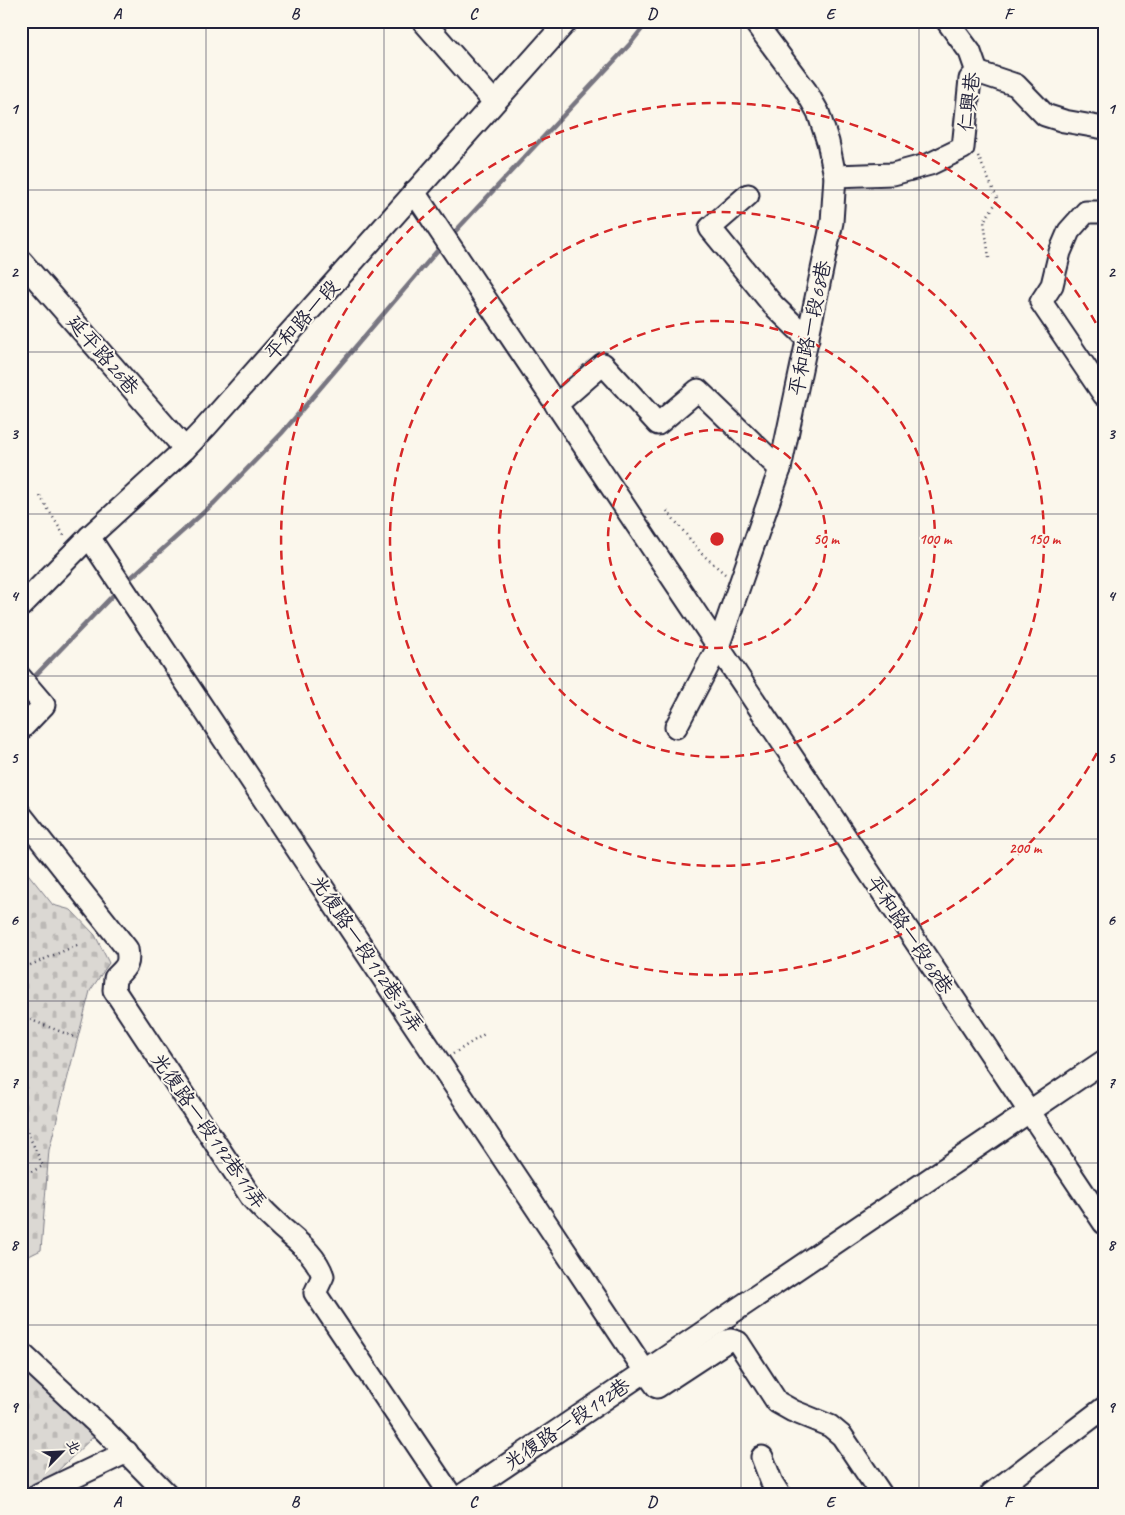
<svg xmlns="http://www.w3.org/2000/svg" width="1125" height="1515" font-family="Caveat,'LXGW WenKai TC',sans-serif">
  <defs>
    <pattern id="cemetery-stones" width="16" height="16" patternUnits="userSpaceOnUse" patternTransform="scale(1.25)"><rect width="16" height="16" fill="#dbd8d3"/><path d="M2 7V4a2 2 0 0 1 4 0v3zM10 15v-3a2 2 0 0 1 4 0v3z" fill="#bcb9b6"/></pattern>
  </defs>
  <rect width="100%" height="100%" fill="#fbf7ec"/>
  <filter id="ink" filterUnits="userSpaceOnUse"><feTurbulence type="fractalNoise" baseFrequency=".02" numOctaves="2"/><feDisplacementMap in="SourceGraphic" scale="10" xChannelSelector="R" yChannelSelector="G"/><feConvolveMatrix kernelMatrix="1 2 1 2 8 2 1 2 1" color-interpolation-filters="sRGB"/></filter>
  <g filter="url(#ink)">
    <g fill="url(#cemetery-stones)" stroke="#7e7d87">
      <path d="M21,865L53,905L71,910L95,935L109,963L90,991L49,1150L41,1250L21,1260Z"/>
      <path d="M21,1367L96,1434L41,1487L28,1494H21Z"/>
    </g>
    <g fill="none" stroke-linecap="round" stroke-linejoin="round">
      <g stroke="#787681" stroke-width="4.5">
        <path d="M450,237L630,44L648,21"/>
        <path d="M125,583L214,503L282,433L443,244"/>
        <path d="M32,679L118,590"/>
      </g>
      <defs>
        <g id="minor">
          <path d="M423,21L494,102"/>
          <path d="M977,72L1016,85L1045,115L1064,121L1104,128"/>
          <path d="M835,176L893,174L930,164L963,148L970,79L977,72L970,52L947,21"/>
          <path d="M414,192L1104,1223"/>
          <path d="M748,195L710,228L773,305L808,339"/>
          <path d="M1104,212H1086L1069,231L1060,252L1052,285L1041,302L1104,395"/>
          <path d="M21,261L185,449"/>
          <path d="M556,405L603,364L658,424L698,390L780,469"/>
          <path d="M89,537L645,1371L657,1387L727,1341L731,1340L738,1342L777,1402L793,1411L830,1426L842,1436L881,1494"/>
          <path d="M21,606L89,537L185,449L205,428L567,21"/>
          <path d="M21,678L44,705L21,729"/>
          <path d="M676,727L718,647L780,469L832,222L835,176L828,142L818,112L806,91L754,21"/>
          <path d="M21,815L127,949C130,965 126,967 115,978L114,990L251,1197C261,1208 271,1218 282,1228C298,1242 316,1255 323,1276L315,1293L450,1494"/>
          <path d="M21,1353L104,1430L167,1494"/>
          <path d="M762,1457L772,1483L779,1494"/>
          <path d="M39,1494L127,1452"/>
          <path d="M464,1494L1104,1061"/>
          <path d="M991,1494L1104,1408"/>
        </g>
      </defs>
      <use href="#minor" stroke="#22223b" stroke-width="25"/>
      <g stroke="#22223b" stroke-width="2.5" stroke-dasharray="1 4" stroke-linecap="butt">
        <path d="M978,156L998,200L984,221L989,258"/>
        <path d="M40,496L65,537"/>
        <path d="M667,511L702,554L725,574"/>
        <path d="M21,851L22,850"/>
        <path d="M21,969L80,944"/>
        <path d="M21,1016L77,1038"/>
        <path d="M453,1054L486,1033"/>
        <path d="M21,1118L43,1166L21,1177"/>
        <path d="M503,1488L507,1494"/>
      </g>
      <use href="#minor" stroke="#fbf7ec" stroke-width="21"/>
    </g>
  </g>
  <path fill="none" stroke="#22223b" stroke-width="1" stroke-opacity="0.55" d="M206,21V1494M384,21V1494M562,21V1494M741,21V1494M919,21V1494M21,190H1104M21,352H1104M21,514H1104M21,676H1104M21,839H1104M21,1001H1104M21,1163H1104M21,1325H1104"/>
  <g fill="none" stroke="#d62828" stroke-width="2.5" stroke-dasharray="9 6">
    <circle cx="717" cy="539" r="109"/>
    <circle cx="717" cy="539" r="218"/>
    <circle cx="717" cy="539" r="327"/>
    <path d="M1104 740A436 436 0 1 1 1104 338"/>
  </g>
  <g text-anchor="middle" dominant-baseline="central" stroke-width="4" stroke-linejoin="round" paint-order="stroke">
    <g font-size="20" fill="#22223b" stroke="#fbf7ec">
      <text transform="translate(969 102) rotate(-83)">仁興巷</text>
      <text transform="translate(302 320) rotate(-48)">平和路一段</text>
      <text transform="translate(810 328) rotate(-78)">平和路一段68巷</text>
      <text transform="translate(103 355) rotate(49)">延平路26巷</text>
      <text transform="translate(910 935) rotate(56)">平和路一段68巷</text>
      <text transform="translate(367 954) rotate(56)">光復路一段192巷31弄</text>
      <text transform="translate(209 1131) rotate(55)">光復路一段192巷11弄</text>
      <text transform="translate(567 1424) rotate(-34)">光復路一段192巷</text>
    </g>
  </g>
  <circle cx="717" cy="539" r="8" fill="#d62828" stroke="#fbf7ec" stroke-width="2.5"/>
  <g font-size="15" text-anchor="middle" font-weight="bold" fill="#d62828" stroke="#fbf7ec" stroke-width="4" stroke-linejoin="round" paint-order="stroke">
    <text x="826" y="544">50 m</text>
    <text x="935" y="544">100 m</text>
    <text x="1044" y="544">150 m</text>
    <text x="1025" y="853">200 m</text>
  </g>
  <rect width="1125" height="1515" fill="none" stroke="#fbf7ec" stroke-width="55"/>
  <g transform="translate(62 1452) rotate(66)" stroke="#fbf7ec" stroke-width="4" paint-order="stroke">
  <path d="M0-4L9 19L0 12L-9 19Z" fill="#22223b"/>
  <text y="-8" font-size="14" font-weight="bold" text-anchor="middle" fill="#22223b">北</text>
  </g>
  <rect x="28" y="28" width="1070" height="1460" fill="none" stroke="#22223b" stroke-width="2"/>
  <g font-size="16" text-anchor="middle" font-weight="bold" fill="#22223b">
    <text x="117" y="19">A</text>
    <text x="295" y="19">B</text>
    <text x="473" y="19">C</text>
    <text x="652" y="19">D</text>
    <text x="830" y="19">E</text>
    <text x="1008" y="19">F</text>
    <text x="14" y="114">1</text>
    <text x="1111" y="114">1</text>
    <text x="14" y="277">2</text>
    <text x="1111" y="277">2</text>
    <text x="14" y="439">3</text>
    <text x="1111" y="439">3</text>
    <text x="14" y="601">4</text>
    <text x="1111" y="601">4</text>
    <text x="14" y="763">5</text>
    <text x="1111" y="763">5</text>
    <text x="14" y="925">6</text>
    <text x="1111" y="925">6</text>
    <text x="14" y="1088">7</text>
    <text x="1111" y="1088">7</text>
    <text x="14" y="1250">8</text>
    <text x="1111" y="1250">8</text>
    <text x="14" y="1412">9</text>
    <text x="1111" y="1412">9</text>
    <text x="117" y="1507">A</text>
    <text x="295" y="1507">B</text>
    <text x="473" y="1507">C</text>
    <text x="652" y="1507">D</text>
    <text x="830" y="1507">E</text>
    <text x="1008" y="1507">F</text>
  </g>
</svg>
